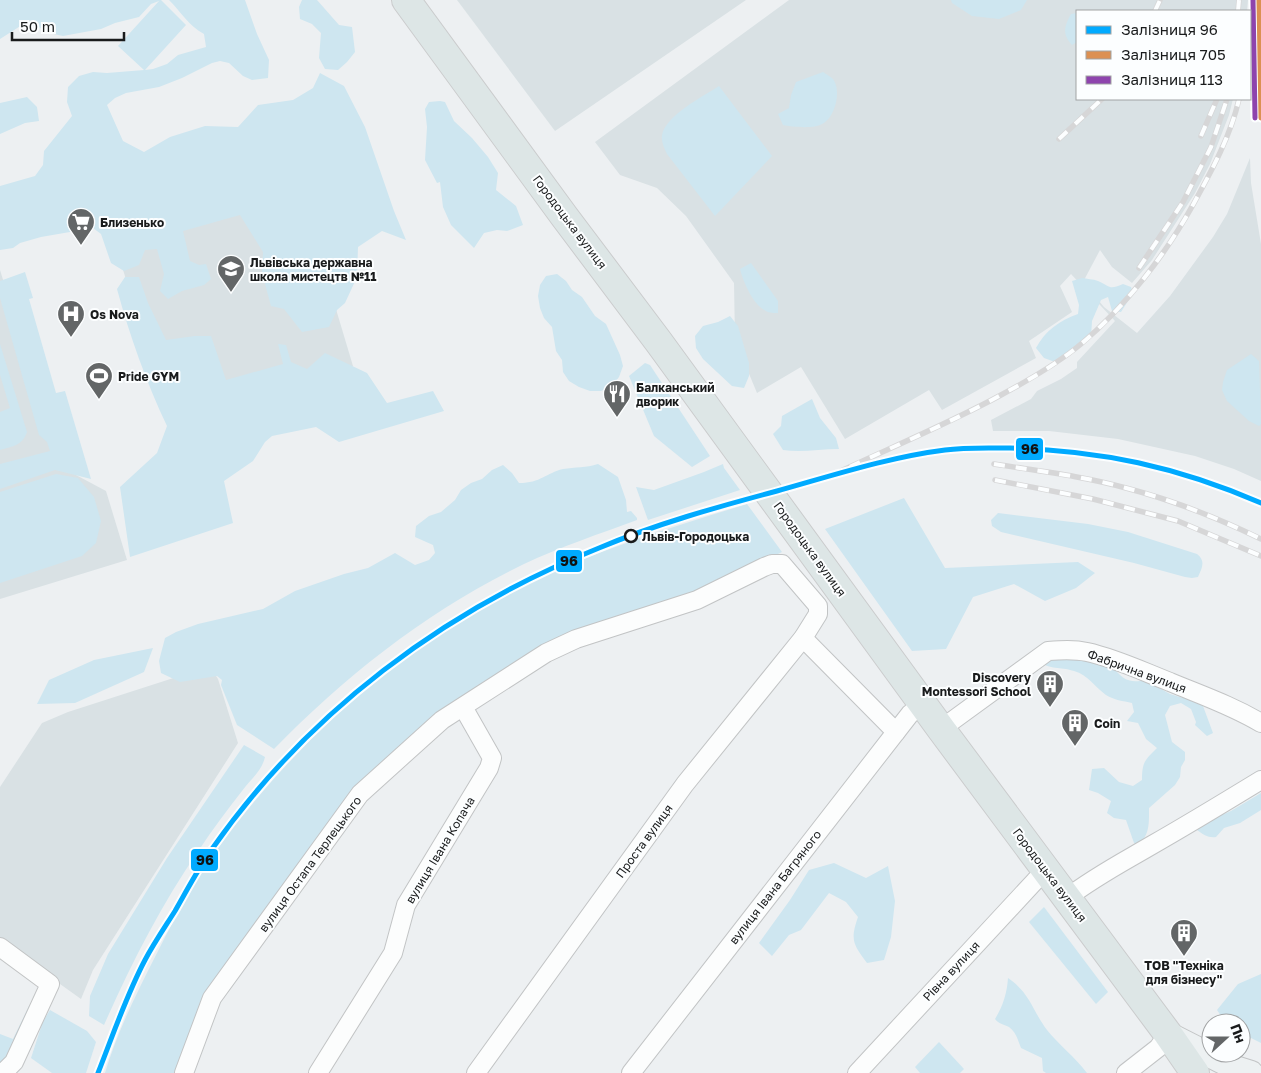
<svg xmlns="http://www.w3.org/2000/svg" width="1261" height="1073" font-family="'Golos Text',sans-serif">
  <rect width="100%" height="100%" fill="#edf0f2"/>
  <g fill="#d9e1e4">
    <path d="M457,0H746L555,131Z"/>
    <path d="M789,0H1248L1247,11H1077V99H1233L1229,115L1210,164L1195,193L1152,260L1132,283L1112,267L1100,250L1083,282L1104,307L1137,333L1170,296L1213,237L1227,214L1250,158L1251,183L1261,244V481L1234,469L1195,456L1118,439L1049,431H993L991,420L1031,399L1037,391L1061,379L1077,368V362L1115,321L1071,274L1060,286L1072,312L1029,341L1036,358L942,410L929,390L845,439L801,367L757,393L735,340L734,283L686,216L657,188L620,175L595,142Z"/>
    <path d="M295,172L353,366L169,421L110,227Z"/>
    <path d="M0,270L61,467L106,491L127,560L0,599Z"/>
    <path d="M189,673H214L218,679L238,743L93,970L81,999L0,941V787L42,723L68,712Z"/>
  </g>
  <g fill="#cee6f0">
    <path d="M0,0H161L186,25L145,70L153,69L167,64L178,55L206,47L204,34C189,26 181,12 169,0H245L257,34L269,60L268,78L252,80L243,76L229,63L220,61L212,63L182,78L159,87L126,93L115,98L107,105L123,141L144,152L170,137L205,126L238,127L258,105L293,100L313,88L320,73L344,86L365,127L394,211L406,240L382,231L358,247L357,277L345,303L337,310L329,327L302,332L284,309L271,306L262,273L263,252L240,215L183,231L190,261L199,265L206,264L211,279L204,285L182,291L168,299L160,291L164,274L157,249L145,250L139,265L124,271L111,263L101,234L93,228L41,237L20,243L13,248L0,250V186L35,176L43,165L44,151L72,116L67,102L68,87L79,76L93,72L107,73L144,70L118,46L159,1L151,4L139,17L115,23L101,29L63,36L49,33L37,26L22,25L0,39Z"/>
    <path d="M302,0H317L339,25L352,27L355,52L347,62L338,70L325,69L319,58L321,33L312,24L300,19L299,7Z"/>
    <path d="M951,0H1027L1021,10L999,19L972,16L952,3Z"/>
    <path d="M1077,13V42L1072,45C1062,34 1064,27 1071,14Z"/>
    <path d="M823,72C826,74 831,77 833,79C842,91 835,118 822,124C814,129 793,127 783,125L778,114L789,108L791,95L796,82Z"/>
    <path d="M719,86L772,156L715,216L667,154C664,148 661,141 662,135C666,115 704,96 719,86Z"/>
    <path d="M27,97L37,107L39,121L25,123L0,134V103Z"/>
    <path d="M440,101L445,102L454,121L472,138L488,157L498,173L496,190L516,206L523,225L507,231L497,230L484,233L474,248L451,225L443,207L440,182L437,183L425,160L427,127L425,109L429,102Z"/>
    <path d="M751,263L778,301V313C775,313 769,313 766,311C753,305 743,281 740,269Z"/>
    <path d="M25,272L33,298L29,299L56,393L65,391L91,479L55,470L0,489V464L50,451L47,442L39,435L0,298V281Z"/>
    <path d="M557,274L566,281L572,290L582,297L595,316L606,324L620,355L623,366L619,377L612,386L601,391H590L579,387L569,381L563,372L562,360L556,351L552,327L544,318L540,308L538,296L540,285L546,276Z"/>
    <path d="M125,277H139L148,303L166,340L195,336H211L226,380L283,364L278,344L286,345L291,362L307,369L325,353L367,373L387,403L433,391L444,411L339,442L316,427L272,436L265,442L253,461L224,481L233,523L130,557L120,487L157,453L167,426C147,384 129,334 117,289Z"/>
    <path d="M1082,278C1087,279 1093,279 1098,281C1111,287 1109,290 1123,284L1131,287L1133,293L1121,312L1112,311L1108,297L1101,300L1092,321L1091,337L1081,346L1055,362L1044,358L1036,348C1045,331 1060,320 1078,314L1079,305L1072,281Z"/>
    <path d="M730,316L738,326L749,363V376L744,388L732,386L703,359L696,348L695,336L703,326L718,322Z"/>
    <path d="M0,344L27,432C22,446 13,446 0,450V412L10,408L0,375Z"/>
    <path d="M1251,354L1259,361L1261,424L1259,426L1249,421L1227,401L1222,390L1223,382L1227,370Z"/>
    <path d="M645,363L650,365L710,456L692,467L654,436L629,376Z"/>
    <path d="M812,399L820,418L836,438L839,449C820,449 801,453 783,450L773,434L781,426L782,416Z"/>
    <path d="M598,464L618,477L626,500L627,512L631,511L637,518V520C599,534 560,547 524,564C429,610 346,675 274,749L237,725L221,685L222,680L217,676L180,682L161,673L159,661L165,638L176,632L198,624L263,609L295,591L344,574L368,568L395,553L415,565L429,560L435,553L433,545L415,537L416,526L429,516L441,512L455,500L461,490L471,483L482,479L492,470L503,465L512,473L519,483C541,483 546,473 563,469C575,467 586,468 598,464Z"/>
    <path d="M723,464L724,468L740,490L648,520L636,487L654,490L704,472Z"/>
    <path d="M56,474L78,478L94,497L101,521L96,543L82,556L0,583V492Z"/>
    <path d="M904,498L945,568L1078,562L1095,573L1076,588L1045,601L1014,584L973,597L946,649L912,651L825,529Z"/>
    <path d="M747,504L782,552L706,589L581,631L361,784L208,993L186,1041L175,1073H105C117,1033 136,994 155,957C174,919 195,879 221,844C303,733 410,640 535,580C603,548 676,526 747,504Z"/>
    <path d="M998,513L1088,524L1128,532L1197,554C1206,561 1202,568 1198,577L1192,578L1185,577L1134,563L1001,532L992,526L991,520Z"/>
    <path d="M153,648L144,672L75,703L37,704L49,680L94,660Z"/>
    <path d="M1057,649L1113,666C1121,679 1130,684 1145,680L1170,694L1193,701L1203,706L1213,733L1207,736L1195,725L1196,722L1191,709L1181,703L1170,706L1165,715L1172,742L1185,752V760L1181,767L1180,777L1175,785L1149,808C1149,823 1150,835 1138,845L1134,843L1126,820L1114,818L1107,813L1111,801L1098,793L1089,790L1092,769L1104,768L1119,782L1133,786L1142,780C1142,762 1145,760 1157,748L1146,739L1138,723L1127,721L1134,712L1132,703C1123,701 1114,700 1106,695C1095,687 1088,675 1074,671C1058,666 1053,671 1036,660Z"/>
    <path d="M244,745L265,757C262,771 250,780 242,791C227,810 212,830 199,850C161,905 131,964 104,1025L89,1016L90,996L108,954L167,858Z"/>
    <path d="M1261,793V810L1240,823L1224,828L1216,837C1208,838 1204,835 1197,830L1205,822L1231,811Z"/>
    <path d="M834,863L866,878L888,866L895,901L891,937L884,960L867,963C853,944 850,940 858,917L846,902L829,893L801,930L789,935L772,956L759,943L790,900L809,870Z"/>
    <path d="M1044,907L1108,992L1096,1004L1029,922Z"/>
    <path d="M1261,974V1043L1241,1033V1023H1226L1217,1010L1238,984Z"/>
    <path d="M1008,978C1030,993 1032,1010 1047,1030C1059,1045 1075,1057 1087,1073H1046L1043,1071L1042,1058L1021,1048C1018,1040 1016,1032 1009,1027C1003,1024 999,1024 995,1019C1003,1006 1007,993 1008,978Z"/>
    <path d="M29,1006L32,1007L10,1055L0,1068V1034L13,1039Z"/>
    <path d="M50,1010L87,1031L96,1042L86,1073H52L31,1058L43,1021Z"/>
    <path d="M939,1042L964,1069L960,1073H920L915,1067Z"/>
  </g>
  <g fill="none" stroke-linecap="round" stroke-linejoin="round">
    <defs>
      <g id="street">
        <path d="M803,638L896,732"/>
        <path d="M941,729L1048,651C1061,650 1074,649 1087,652C1115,658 1142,671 1170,682C1201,695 1233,706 1261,723"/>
        <path d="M1067,898C1094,877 1123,862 1152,845C1189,824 1225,802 1261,780"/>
        <path d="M0,947L50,984L14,1062L3,1073"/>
        <path d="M184,1073L212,998L360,794L442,720L546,653L576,639L697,600L764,567L772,564H782L818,606V614L803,638L685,784L476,1073"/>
        <path d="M318,1073L393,953L406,905L489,768L492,758L463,707"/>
        <path d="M631,1073L896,732L910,714L923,704"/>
        <path d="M857,1073L1035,881L1046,871"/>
        <path d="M1126,1073L1158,1048L1168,1034"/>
      </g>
      <path id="secondary" d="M1168,1034L1235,1068L1251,1073"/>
      <path id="primary" d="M406,0L564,216L658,341L941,729L1168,1034L1195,1073"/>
    </defs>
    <use href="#street" stroke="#c2c4c5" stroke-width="20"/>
    <use href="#secondary" stroke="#c2c4c5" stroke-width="26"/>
    <use href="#primary" stroke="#cbcccd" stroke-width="30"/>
    <use href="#street" stroke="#fcfdfd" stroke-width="18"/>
    <use href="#secondary" stroke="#edf1f2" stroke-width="24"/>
    <use href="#primary" stroke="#dde6e6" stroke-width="28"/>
    <defs>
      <g id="rail">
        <path d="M1155,11L1160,0"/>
        <path d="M1238,11L1239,0"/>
        <path d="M1250,54L1256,0"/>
        <path d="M1201,136L1217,99"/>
        <path d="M1059,139L1102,99"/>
        <path d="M1139,268L1183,202L1211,147L1227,99"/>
        <path d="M994,464C1038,471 1083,476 1126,488C1172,500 1218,518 1261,539"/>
        <path d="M830,476C887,449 946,425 1001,395C1029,380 1057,364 1081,344C1126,306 1166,254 1194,203C1212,170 1231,135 1239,99"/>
        <path d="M995,480L1093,499L1178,521L1261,556"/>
      </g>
    </defs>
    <use href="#rail" stroke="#d6d6d7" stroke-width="5.5"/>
    <use href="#rail" stroke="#fcfeff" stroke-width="4" stroke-dasharray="11" stroke-linecap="butt"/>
    <defs>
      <path id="rail-1" d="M98,1073C113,1035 126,996 145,960C154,943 165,927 175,911C187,890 198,869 212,849C308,712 444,610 599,548C656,524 717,507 777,491C831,476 889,457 945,450C966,447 988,448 1010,448C1100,450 1178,467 1261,503"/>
      <path id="rail-2" d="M1259,0L1261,118"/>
      <path id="rail-3" d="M1253,0L1255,118"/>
    </defs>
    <use href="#rail-1" stroke="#fcfeff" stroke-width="9"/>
    <use href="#rail-2" stroke="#fcfeff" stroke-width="9"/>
    <use href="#rail-3" stroke="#fcfeff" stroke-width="9"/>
    <use href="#rail-1" stroke="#0af" stroke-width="5"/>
    <use href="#rail-2" stroke="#dc9052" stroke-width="5"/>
    <use href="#rail-3" stroke="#8e44ad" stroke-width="5"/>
  </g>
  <defs>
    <symbol id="supermarket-pin" viewBox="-11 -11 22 30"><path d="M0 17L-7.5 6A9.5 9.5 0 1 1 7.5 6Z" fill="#636667" stroke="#fcfeff"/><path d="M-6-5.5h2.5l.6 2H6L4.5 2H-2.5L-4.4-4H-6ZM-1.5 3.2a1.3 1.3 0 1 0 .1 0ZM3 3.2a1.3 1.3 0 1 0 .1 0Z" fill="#fff"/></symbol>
    <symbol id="school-pin" viewBox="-11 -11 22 30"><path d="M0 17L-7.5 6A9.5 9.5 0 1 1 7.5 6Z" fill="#636667" stroke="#fcfeff"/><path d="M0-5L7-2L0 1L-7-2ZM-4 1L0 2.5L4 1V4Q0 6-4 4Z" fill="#fff"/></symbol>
    <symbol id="hospital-pin" viewBox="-11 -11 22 30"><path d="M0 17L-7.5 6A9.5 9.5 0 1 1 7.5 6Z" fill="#636667" stroke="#fcfeff"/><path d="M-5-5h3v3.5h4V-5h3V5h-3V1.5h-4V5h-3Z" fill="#fff"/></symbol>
    <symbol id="stadium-pin" viewBox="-11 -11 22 30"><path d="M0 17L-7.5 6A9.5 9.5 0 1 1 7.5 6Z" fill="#636667" stroke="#fcfeff"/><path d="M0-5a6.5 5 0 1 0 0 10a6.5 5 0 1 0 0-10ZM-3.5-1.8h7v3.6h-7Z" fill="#fff"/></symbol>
    <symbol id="restaurant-pin" viewBox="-11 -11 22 30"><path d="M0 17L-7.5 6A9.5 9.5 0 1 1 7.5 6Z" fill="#636667" stroke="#fcfeff"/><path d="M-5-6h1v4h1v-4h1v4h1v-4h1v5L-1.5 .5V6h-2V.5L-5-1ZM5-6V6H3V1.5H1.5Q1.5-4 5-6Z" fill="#fff"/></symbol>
    <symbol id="building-pin" viewBox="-11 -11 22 30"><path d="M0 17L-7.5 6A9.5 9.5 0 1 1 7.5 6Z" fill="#636667" stroke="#fcfeff"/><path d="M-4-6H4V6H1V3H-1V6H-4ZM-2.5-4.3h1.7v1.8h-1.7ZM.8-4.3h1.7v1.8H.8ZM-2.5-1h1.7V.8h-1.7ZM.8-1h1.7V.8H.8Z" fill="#fff"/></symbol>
  </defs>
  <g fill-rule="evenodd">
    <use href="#supermarket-pin" x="65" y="206" width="32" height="43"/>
    <use href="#school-pin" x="215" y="253" width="32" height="43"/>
    <use href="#hospital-pin" x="55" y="298" width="32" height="43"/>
    <use href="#stadium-pin" x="83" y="360" width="32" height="43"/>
    <use href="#restaurant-pin" x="601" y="378" width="32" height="43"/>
    <use href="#building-pin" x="1034" y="668" width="32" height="43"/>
    <use href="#building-pin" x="1059" y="707" width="32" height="43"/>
    <use href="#building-pin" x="1168" y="917" width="32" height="43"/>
  </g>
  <circle fill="#fcfeff" stroke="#191b1c" stroke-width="2.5" cx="631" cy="536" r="6"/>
  <g text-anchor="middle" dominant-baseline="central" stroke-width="4" stroke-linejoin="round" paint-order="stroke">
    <g font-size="12" font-weight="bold" fill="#191b1c" stroke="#fcfeff" text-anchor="start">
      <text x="100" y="222">Близенько</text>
      <text x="250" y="262">Львівська державна<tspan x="250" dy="14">школа мистецтв №11</tspan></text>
      <text x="90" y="314">Os Nova</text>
      <text x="118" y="376">Pride GYM</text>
      <text x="636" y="387">Балканський<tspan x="636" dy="14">дворик</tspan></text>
      <text x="1031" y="677" text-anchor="end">Discovery<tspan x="1031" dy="14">Montessori School</tspan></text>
      <text x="1094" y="723">Coin</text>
      <text x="1184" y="965" text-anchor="middle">ТОВ "Техніка<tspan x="1184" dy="14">для бізнесу"</tspan></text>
    </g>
    <g font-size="12" fill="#191b1c" stroke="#fcfeff">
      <text transform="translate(570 222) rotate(53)">Городоцька вулиця</text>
      <text transform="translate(810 549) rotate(54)">Городоцька вулиця</text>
      <text transform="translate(1137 671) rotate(20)">Фабрична вулиця</text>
      <text transform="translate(644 841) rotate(-54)">Проста вулиця</text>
      <text transform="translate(440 850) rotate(-59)">вулиця Івана Копача</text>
      <text transform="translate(310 864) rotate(-54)">вулиця Остапа Терлецького</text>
      <text transform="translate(1050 875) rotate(53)">Городоцька вулиця</text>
      <text transform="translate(775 887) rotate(-52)">вулиця Івана Багряного</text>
      <text transform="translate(951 971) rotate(-47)">Рівна вулиця</text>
    </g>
    <g font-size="12" font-weight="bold" fill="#191b1c" stroke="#fcfeff" text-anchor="start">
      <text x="642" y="536">Львів-Городоцька</text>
    </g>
  </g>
  <g stroke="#fcfeff" stroke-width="2">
    <rect x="1015" y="437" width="29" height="24" rx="5" fill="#0af"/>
    <rect x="555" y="549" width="28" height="24" rx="5" fill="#0af"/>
    <rect x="190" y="848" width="29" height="24" rx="5" fill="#0af"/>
  </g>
  <g font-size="14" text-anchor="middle" font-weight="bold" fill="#111">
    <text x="1030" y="454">96</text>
    <text x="569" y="566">96</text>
    <text x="205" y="865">96</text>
  </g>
  <rect x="1076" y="10" width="175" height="90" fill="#fcfeff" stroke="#a1a3a4"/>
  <rect x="1086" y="26" width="25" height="8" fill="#00aaff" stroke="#a1a3a4"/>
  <text x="1121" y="35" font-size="15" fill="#191b1c">Залізниця 96</text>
  <rect x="1086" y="51" width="25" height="8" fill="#dc9052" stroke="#a1a3a4"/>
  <text x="1121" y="60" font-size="15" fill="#191b1c">Залізниця 705</text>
  <rect x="1086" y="76" width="25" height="8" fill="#8e44ad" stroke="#a1a3a4"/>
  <text x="1121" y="85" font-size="15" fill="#191b1c">Залізниця 113</text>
  <g transform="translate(1226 1038) rotate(69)"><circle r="24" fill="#fcfeff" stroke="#a1a3a4"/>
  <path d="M0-4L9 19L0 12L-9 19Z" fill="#636667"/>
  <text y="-8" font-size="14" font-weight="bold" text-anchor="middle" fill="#191b1c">Пн</text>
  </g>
  <path d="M12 32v8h112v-8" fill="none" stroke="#191b1c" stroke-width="2.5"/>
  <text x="20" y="32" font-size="15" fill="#191b1c" stroke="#fcfeff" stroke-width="4" paint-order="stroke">50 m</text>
</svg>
